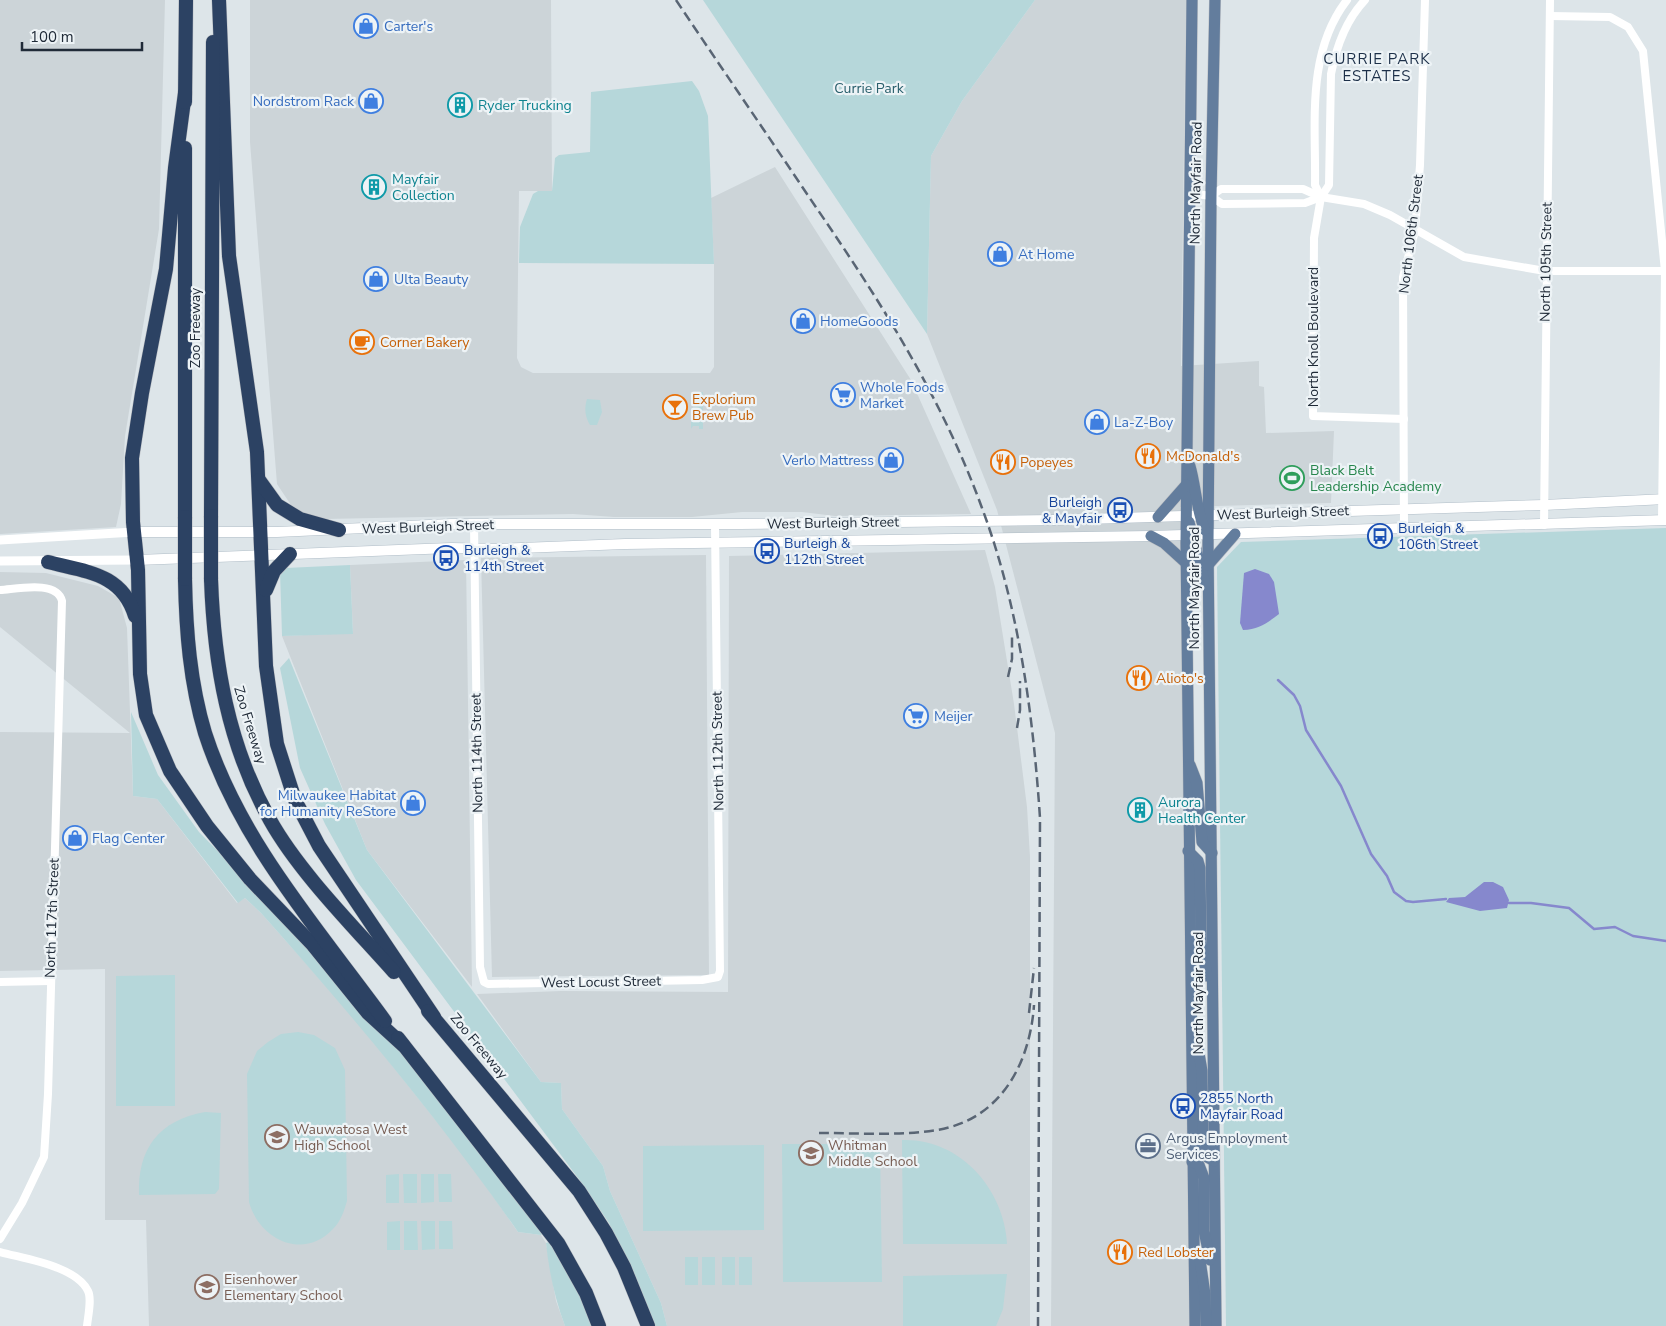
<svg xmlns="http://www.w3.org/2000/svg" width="1666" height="1326" font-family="'Nunito Sans',sans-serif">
  <rect width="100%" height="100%" fill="#dde5e9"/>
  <g fill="#ccd4d8">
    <path d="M0,0H165L159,229L125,436L121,504L116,527L0,534Z"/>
    <path d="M250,0H551L552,191H519L517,358L521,367L533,373H710L714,367V264L711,198L775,167L911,380L971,514L835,516L802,512H742L692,517H614L573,514L325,519L294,512L296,508L291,505L277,484L250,142Z"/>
    <path d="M1035,0H1186L1181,366L1259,361V386L1264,387L1266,433L1334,431L1331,503L1180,507L1189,1326H1051L1055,733L997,510L927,334L931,156L962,101Z"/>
    <path d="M985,550L995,587L1014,704L1027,807L1030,857V1326H667L661,1303L610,1191L603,1166L562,1109L561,1083L541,1082L477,994L561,991L728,992L729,556Z"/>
    <path d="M706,555L709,975L492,977L481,558Z"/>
    <path d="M466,560L472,987L367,850L282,636L353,633L350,565Z"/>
    <path d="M0,572L46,573L98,586L119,598L127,628L133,796L157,799L237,903L245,898L261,913L351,1014L470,1163L518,1232L541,1235L546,1243L556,1301L565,1326H149L146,1220H105V969L0,971V732L130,733L0,627Z"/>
  </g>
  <g fill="#b6d7da">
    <path d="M703,0H1035L962,101L931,156L927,334Z"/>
    <path d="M692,81L699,91L708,116L714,264L519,263L520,227L533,194L538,191H552L555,158L559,155L590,152L591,92Z"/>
    <path d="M692,392H703V429H699V426H693L691,429V408L701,407L692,406V397H701V394Z"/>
    <path d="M587,399L600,400L602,412L597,425H590C585,417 584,408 587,399Z"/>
    <path d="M1666,528V1326H1226L1217,567L1241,542Z"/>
    <path d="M350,565L353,634L282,636L280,572L286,568Z"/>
    <path d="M289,658L367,850L541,1082L561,1083L562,1109L603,1166L610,1191L661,1303L667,1326H654L609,1223L581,1182L356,880L325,824L300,768L280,668Z"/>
    <path d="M131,712L158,775L199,832L267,901L399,1050L545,1231L541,1235L518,1232C439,1119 352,1015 261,913L245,898L238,903L157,799L133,796Z"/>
    <path d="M175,975V1106H116V976Z"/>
    <path d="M298,1032L314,1035L335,1048L345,1070L347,1201C344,1211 341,1221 333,1229C303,1261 259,1239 249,1202L247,1074L257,1051L268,1042L281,1034Z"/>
    <path d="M205,1112L221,1113L219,1189L215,1194L139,1195C137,1149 159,1120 205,1112Z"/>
    <path d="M902,1140C960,1138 1004,1189 1007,1244H903Z"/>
    <path d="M782,1144H880L882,1282H783Z"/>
    <path d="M764,1145V1230L643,1231V1146Z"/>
    <path d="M399,1174V1203H386V1175Z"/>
    <path d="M403,1174H417V1203H404Z"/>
    <path d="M421,1174H434V1202L421,1203Z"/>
    <path d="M438,1174H451L452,1202H439Z"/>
    <path d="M400,1221V1250H387V1222Z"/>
    <path d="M404,1221H417L418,1250H404Z"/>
    <path d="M421,1221H435V1249L422,1250Z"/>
    <path d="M439,1221H452L453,1249H439Z"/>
    <path d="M549,1242L591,1314L595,1326H565C555,1299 549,1272 546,1243Z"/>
    <rect x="685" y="1257" width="13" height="28"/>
    <rect x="702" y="1257" width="13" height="28"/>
    <rect x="722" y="1257" width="13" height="28"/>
    <rect x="739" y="1257" width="13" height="28"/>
    <path d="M1007,1274L1003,1309L996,1326H903V1276Z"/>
  </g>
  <g fill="#8688cd">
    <path d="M1255,569L1269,574L1274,582L1279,614C1267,623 1259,629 1243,630L1240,623L1244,573Z"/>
    <path d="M1484,882H1493L1503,887L1509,900L1507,908L1480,911L1446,902L1449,898L1465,897Z"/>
  </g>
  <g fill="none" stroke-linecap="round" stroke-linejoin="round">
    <g stroke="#8688cd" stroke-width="2.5">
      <path d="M1278,680L1294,695L1300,706L1306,730L1341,786L1371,854L1387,876L1394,892L1406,901L1413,902L1446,899"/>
      <path d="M1509,903H1531L1569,908L1594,929L1615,927L1633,936L1666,941"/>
    </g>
    <defs>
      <g id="secondary">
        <path d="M134,532H277L451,524H740L1054,520L1544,505L1666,499"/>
        <path d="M137,560L451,548L498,549L625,544L1151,536L1666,520"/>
      </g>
      <g id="primary">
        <path d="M1192,0L1186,544L1195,1326"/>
        <path d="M1215,0L1211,196L1208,544L1216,1326"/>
        <path d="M1190,466C1196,486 1196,510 1205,530"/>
        <path d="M1158,517L1186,485"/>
        <path d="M1189,522L1205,584"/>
        <path d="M1151,536L1164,543L1186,563"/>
        <path d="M1208,565L1235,534"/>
        <path d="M1190,765L1197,783L1202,842L1212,853"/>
        <path d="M1188,851L1198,861L1200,868L1201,942L1207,976"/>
        <path d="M1196,1036L1202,1071L1203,1144L1207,1157L1214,1161"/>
        <path d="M1192,1162L1199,1165L1204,1178V1231L1210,1260"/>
        <path d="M1199,1253L1205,1294L1206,1326"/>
      </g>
      <g id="motorway">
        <path d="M219,0L229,256L257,452L266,666L277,744L295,800L319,846L434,1017"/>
        <path d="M185,93L175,168L166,269L142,393L132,458L133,522L138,570L140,674L146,715L170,771L207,826L250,879L313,945L368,1013L403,1045"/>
        <path d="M185,102L186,0"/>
        <path d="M185,148V517"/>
        <path d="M259,480L277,505L300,519L339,530"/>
        <path d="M211,516L213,42"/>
        <path d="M48,562C86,572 122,573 135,616"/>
        <path d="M185,579C186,631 190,683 205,733C240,842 319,930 385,1021"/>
        <path d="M211,579C214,664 228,745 270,820C299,872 354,927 394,972"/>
        <path d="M266,590L274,571L290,554"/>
        <path d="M428,1011L579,1191L606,1233L624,1267L648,1326"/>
        <path d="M398,1038L558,1243L586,1293L599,1326"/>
      </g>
    </defs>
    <use href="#secondary" stroke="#b1bec8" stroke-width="11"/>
    <use href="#primary" stroke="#bcbfc3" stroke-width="12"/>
    <use href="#motorway" stroke="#bcbfc3" stroke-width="15"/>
    <g stroke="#fff" stroke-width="8">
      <path d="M1365,0C1346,20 1336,48 1331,74L1329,185L1321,197L1314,238L1313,416L1404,419"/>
      <path d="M1550,16L1610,17L1628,27L1643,51L1665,271L1662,520"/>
      <path d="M1189,193L1211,196L1222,204L1305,203L1321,197"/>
      <path d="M1211,196L1221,189H1303L1321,197L1364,204L1390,215L1464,257L1545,271H1666"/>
      <path d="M1321,197L1315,185C1316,122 1306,53 1347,0"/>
      <path d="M474,524L480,967L484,982L488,984L702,980L718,977L720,971L715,525"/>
      <path d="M1544,525L1550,0"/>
      <path d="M1404,529L1403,277L1415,231L1420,165L1425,0"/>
      <path d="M0,590C17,589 57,580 62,601L48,1094L44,1157L22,1203L0,1239"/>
      <path d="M0,982L50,981"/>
      <path d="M0,1252C25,1259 76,1266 88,1291C92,1299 88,1316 87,1326"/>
    </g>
    <g stroke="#fff" stroke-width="9">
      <path d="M0,540L134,532"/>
      <path d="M0,561L137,560"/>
    </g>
    <use href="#secondary" stroke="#fff" stroke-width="10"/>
    <use href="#primary" stroke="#637d9d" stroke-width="11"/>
    <use href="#motorway" stroke="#2c4263" stroke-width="14"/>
    <g stroke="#596574" stroke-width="2.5" stroke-dasharray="10 5" stroke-linecap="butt">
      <path d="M676,0C720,66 765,131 809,197C877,296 941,395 982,508C1019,607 1033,714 1040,818L1038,1326"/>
      <path d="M1008,677L1012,659V637"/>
      <path d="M1017,728L1020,710V681"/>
      <path d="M1029,1013L1034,968"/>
      <path d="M819,1133C858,1133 899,1136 937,1130C1000,1120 1030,1064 1034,1005"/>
    </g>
    <defs>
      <g id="motorway-bridge">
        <path d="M185,517V579"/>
        <path d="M211,579V516"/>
      </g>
    </defs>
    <use href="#motorway-bridge" stroke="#bcbfc3" stroke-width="15" stroke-linecap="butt"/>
    <use href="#motorway-bridge" stroke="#2c4263" stroke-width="14"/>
  </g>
  <defs>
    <symbol id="shop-ring" viewBox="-11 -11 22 22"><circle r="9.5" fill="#edf3f6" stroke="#3f7fe0" stroke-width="1.5"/><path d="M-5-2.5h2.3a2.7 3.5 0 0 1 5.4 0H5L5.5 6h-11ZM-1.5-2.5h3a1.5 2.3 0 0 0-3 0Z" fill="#3f7fe0"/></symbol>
    <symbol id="building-ring" viewBox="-11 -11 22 22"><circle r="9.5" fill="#edf3f6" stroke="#0f9aa8" stroke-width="1.5"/><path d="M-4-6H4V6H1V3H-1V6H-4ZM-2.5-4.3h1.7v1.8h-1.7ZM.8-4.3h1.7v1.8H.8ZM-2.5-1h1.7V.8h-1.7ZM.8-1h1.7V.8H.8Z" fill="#0f9aa8"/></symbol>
    <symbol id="cafe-ring" viewBox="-11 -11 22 22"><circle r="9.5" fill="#edf3f6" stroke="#e8710a" stroke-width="1.5"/><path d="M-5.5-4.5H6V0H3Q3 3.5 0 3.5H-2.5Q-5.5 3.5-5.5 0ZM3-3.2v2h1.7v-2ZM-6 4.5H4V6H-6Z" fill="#e8710a"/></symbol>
    <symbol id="supermarket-ring" viewBox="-11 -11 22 22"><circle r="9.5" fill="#edf3f6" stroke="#3f7fe0" stroke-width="1.5"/><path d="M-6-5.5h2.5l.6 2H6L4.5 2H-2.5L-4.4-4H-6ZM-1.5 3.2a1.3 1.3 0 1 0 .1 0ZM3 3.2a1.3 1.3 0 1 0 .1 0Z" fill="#3f7fe0"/></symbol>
    <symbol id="bar-ring" viewBox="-11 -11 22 22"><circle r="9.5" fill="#edf3f6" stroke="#e8710a" stroke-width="1.5"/><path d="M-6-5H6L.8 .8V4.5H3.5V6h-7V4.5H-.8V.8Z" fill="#e8710a"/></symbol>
    <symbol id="restaurant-ring" viewBox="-11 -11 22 22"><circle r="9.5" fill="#edf3f6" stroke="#e8710a" stroke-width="1.5"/><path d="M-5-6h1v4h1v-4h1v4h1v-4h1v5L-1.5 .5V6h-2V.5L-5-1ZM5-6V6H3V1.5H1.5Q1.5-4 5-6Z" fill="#e8710a"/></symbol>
    <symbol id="stadium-ring" viewBox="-11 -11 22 22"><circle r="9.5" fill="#edf3f6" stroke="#2e9e5b" stroke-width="1.5"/><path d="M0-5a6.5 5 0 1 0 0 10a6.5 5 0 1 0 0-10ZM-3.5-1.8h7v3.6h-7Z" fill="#2e9e5b"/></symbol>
    <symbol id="bus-ring" viewBox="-11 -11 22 22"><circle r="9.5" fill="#edf3f6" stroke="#1a4fb4" stroke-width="1.5"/><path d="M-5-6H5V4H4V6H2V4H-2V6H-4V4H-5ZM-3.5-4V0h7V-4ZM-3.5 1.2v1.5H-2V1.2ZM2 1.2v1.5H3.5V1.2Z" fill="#1a4fb4"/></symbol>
    <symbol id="school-ring" viewBox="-11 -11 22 22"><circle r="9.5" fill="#edf3f6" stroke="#8d6e63" stroke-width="1.5"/><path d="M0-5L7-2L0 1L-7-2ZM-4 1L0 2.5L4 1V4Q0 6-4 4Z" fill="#8d6e63"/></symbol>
    <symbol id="office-ring" viewBox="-11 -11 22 22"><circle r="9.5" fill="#edf3f6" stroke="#5c6f8a" stroke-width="1.5"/><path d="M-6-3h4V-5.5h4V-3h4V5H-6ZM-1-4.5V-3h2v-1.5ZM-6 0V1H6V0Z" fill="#5c6f8a"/></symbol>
  </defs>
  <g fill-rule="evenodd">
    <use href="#shop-ring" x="352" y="12" width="28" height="28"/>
    <use href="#shop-ring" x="357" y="87" width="28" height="28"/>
    <use href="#building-ring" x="446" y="91" width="28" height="28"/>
    <use href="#building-ring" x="360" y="173" width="28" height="28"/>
    <use href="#shop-ring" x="986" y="240" width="28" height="28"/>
    <use href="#shop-ring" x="362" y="265" width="28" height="28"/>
    <use href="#shop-ring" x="789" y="307" width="28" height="28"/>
    <use href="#cafe-ring" x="348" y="328" width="28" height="28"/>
    <use href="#supermarket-ring" x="829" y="381" width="28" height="28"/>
    <use href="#bar-ring" x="661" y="393" width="28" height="28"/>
    <use href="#shop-ring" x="1083" y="408" width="28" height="28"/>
    <use href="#restaurant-ring" x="1134" y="442" width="28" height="28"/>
    <use href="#shop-ring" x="877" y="446" width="28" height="28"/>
    <use href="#restaurant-ring" x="989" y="448" width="28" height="28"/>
    <use href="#stadium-ring" x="1278" y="464" width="28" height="28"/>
    <use href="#bus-ring" x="1106" y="496" width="28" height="28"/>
    <use href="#bus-ring" x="1366" y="522" width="28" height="28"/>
    <use href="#bus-ring" x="753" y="537" width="28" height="28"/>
    <use href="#bus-ring" x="432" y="544" width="28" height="28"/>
    <use href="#restaurant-ring" x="1125" y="664" width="28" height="28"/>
    <use href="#supermarket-ring" x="902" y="702" width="28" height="28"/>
    <use href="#shop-ring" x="399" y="789" width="28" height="28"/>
    <use href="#building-ring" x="1126" y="796" width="28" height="28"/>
    <use href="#shop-ring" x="61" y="824" width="28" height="28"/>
    <use href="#bus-ring" x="1169" y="1092" width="28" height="28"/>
    <use href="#school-ring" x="263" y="1123" width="28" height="28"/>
    <use href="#office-ring" x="1134" y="1132" width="28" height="28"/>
    <use href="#school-ring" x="797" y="1139" width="28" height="28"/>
    <use href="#restaurant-ring" x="1106" y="1238" width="28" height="28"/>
    <use href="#school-ring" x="193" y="1273" width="28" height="28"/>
  </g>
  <g text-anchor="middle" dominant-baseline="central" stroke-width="4.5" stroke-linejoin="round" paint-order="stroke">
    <g font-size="14" fill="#366cbe" stroke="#edf3f6" text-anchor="start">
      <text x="384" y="26">Carter's</text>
      <text x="354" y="101" text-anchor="end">Nordstrom Rack</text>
      <text x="1018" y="254">At Home</text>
      <text x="394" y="279">Ulta Beauty</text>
      <text x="820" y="321">HomeGoods</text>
      <text x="860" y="387">Whole Foods<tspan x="860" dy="16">Market</tspan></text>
      <text x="1114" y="422">La-Z-Boy</text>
      <text x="874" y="460" text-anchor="end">Verlo Mattress</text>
      <text x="934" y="716">Meijer</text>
      <text x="396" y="795" text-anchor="end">Milwaukee Habitat<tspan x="396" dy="16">for Humanity ReStore</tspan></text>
      <text x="92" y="838">Flag Center</text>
    </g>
    <g font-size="14" fill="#2b606d" stroke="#edf3f6">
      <text x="869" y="88">Currie Park</text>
    </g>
    <g font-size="14" fill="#0d838f" stroke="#edf3f6" text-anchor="start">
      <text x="478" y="105">Ryder Trucking</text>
      <text x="392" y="179">Mayfair<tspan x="392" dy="16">Collection</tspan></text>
      <text x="1158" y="802">Aurora<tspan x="1158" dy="16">Health Center</tspan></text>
    </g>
    <g font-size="14" fill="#202b38" stroke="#edf3f6">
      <text transform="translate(1196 183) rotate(-89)">North Mayfair Road</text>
      <text transform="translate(1411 234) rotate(-83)">North 106th Street</text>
      <text transform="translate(1546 262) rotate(-89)">North 105th Street</text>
      <text transform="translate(195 328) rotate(-90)">Zoo Freeway</text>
      <text transform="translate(1313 337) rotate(-90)">North Knoll Boulevard</text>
      <text transform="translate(1283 513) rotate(-2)">West Burleigh Street</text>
      <text transform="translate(833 523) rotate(-1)">West Burleigh Street</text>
      <text transform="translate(428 527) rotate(-2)">West Burleigh Street</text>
      <text transform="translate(1194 588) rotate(-90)">North Mayfair Road</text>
      <text transform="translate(250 725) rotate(73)">Zoo Freeway</text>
      <text transform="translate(718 751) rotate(-91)">North 112th Street</text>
      <text transform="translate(477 753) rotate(-91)">North 114th Street</text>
      <text transform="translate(52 918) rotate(-88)">North 117th Street</text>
      <text transform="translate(601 982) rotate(-1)">West Locust Street</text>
      <text transform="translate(1198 993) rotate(-90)">North Mayfair Road</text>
      <text transform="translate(479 1046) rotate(50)">Zoo Freeway</text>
    </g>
    <g font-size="14" fill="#c56008" stroke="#edf3f6" text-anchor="start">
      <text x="380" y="342">Corner Bakery</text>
      <text x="692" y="399">Explorium<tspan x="692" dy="16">Brew Pub</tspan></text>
      <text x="1166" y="456">McDonald's</text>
      <text x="1020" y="462">Popeyes</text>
      <text x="1156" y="678">Alioto's</text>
      <text x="1138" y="1252">Red Lobster</text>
    </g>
    <g font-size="14" fill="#27864d" stroke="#edf3f6" text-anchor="start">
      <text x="1310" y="470">Black Belt<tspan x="1310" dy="16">Leadership Academy</tspan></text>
    </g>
    <g font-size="14" fill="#164399" stroke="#edf3f6" text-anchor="start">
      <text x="1102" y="502" text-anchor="end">Burleigh<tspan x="1102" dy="16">&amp; Mayfair</tspan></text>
      <text x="1398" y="528">Burleigh &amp;<tspan x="1398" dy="16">106th Street</tspan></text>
      <text x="784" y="543">Burleigh &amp;<tspan x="784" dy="16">112th Street</tspan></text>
      <text x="464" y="550">Burleigh &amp;<tspan x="464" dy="16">114th Street</tspan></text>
      <text x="1200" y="1098">2855 North<tspan x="1200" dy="16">Mayfair Road</tspan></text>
    </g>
    <g font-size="14" fill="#785e54" stroke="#edf3f6" text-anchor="start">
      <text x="294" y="1129">Wauwatosa West<tspan x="294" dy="16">High School</tspan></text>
      <text x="828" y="1145">Whitman<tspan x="828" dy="16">Middle School</tspan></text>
      <text x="224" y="1279">Eisenhower<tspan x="224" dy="16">Elementary School</tspan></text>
    </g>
    <g font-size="14" fill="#4e5e75" stroke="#edf3f6" text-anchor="start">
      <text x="1166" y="1138">Argus Employment<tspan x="1166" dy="16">Services</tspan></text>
    </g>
    <g font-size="15" letter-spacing="1" fill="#1d3049" stroke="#edf3f6">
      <text x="1377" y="59">CURRIE PARK<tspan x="1377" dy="17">ESTATES</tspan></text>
    </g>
  </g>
  <path d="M22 42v8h120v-8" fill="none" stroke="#202b38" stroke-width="2.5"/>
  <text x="30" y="42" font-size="15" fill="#202b38" stroke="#edf3f6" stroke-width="4" paint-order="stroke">100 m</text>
</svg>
